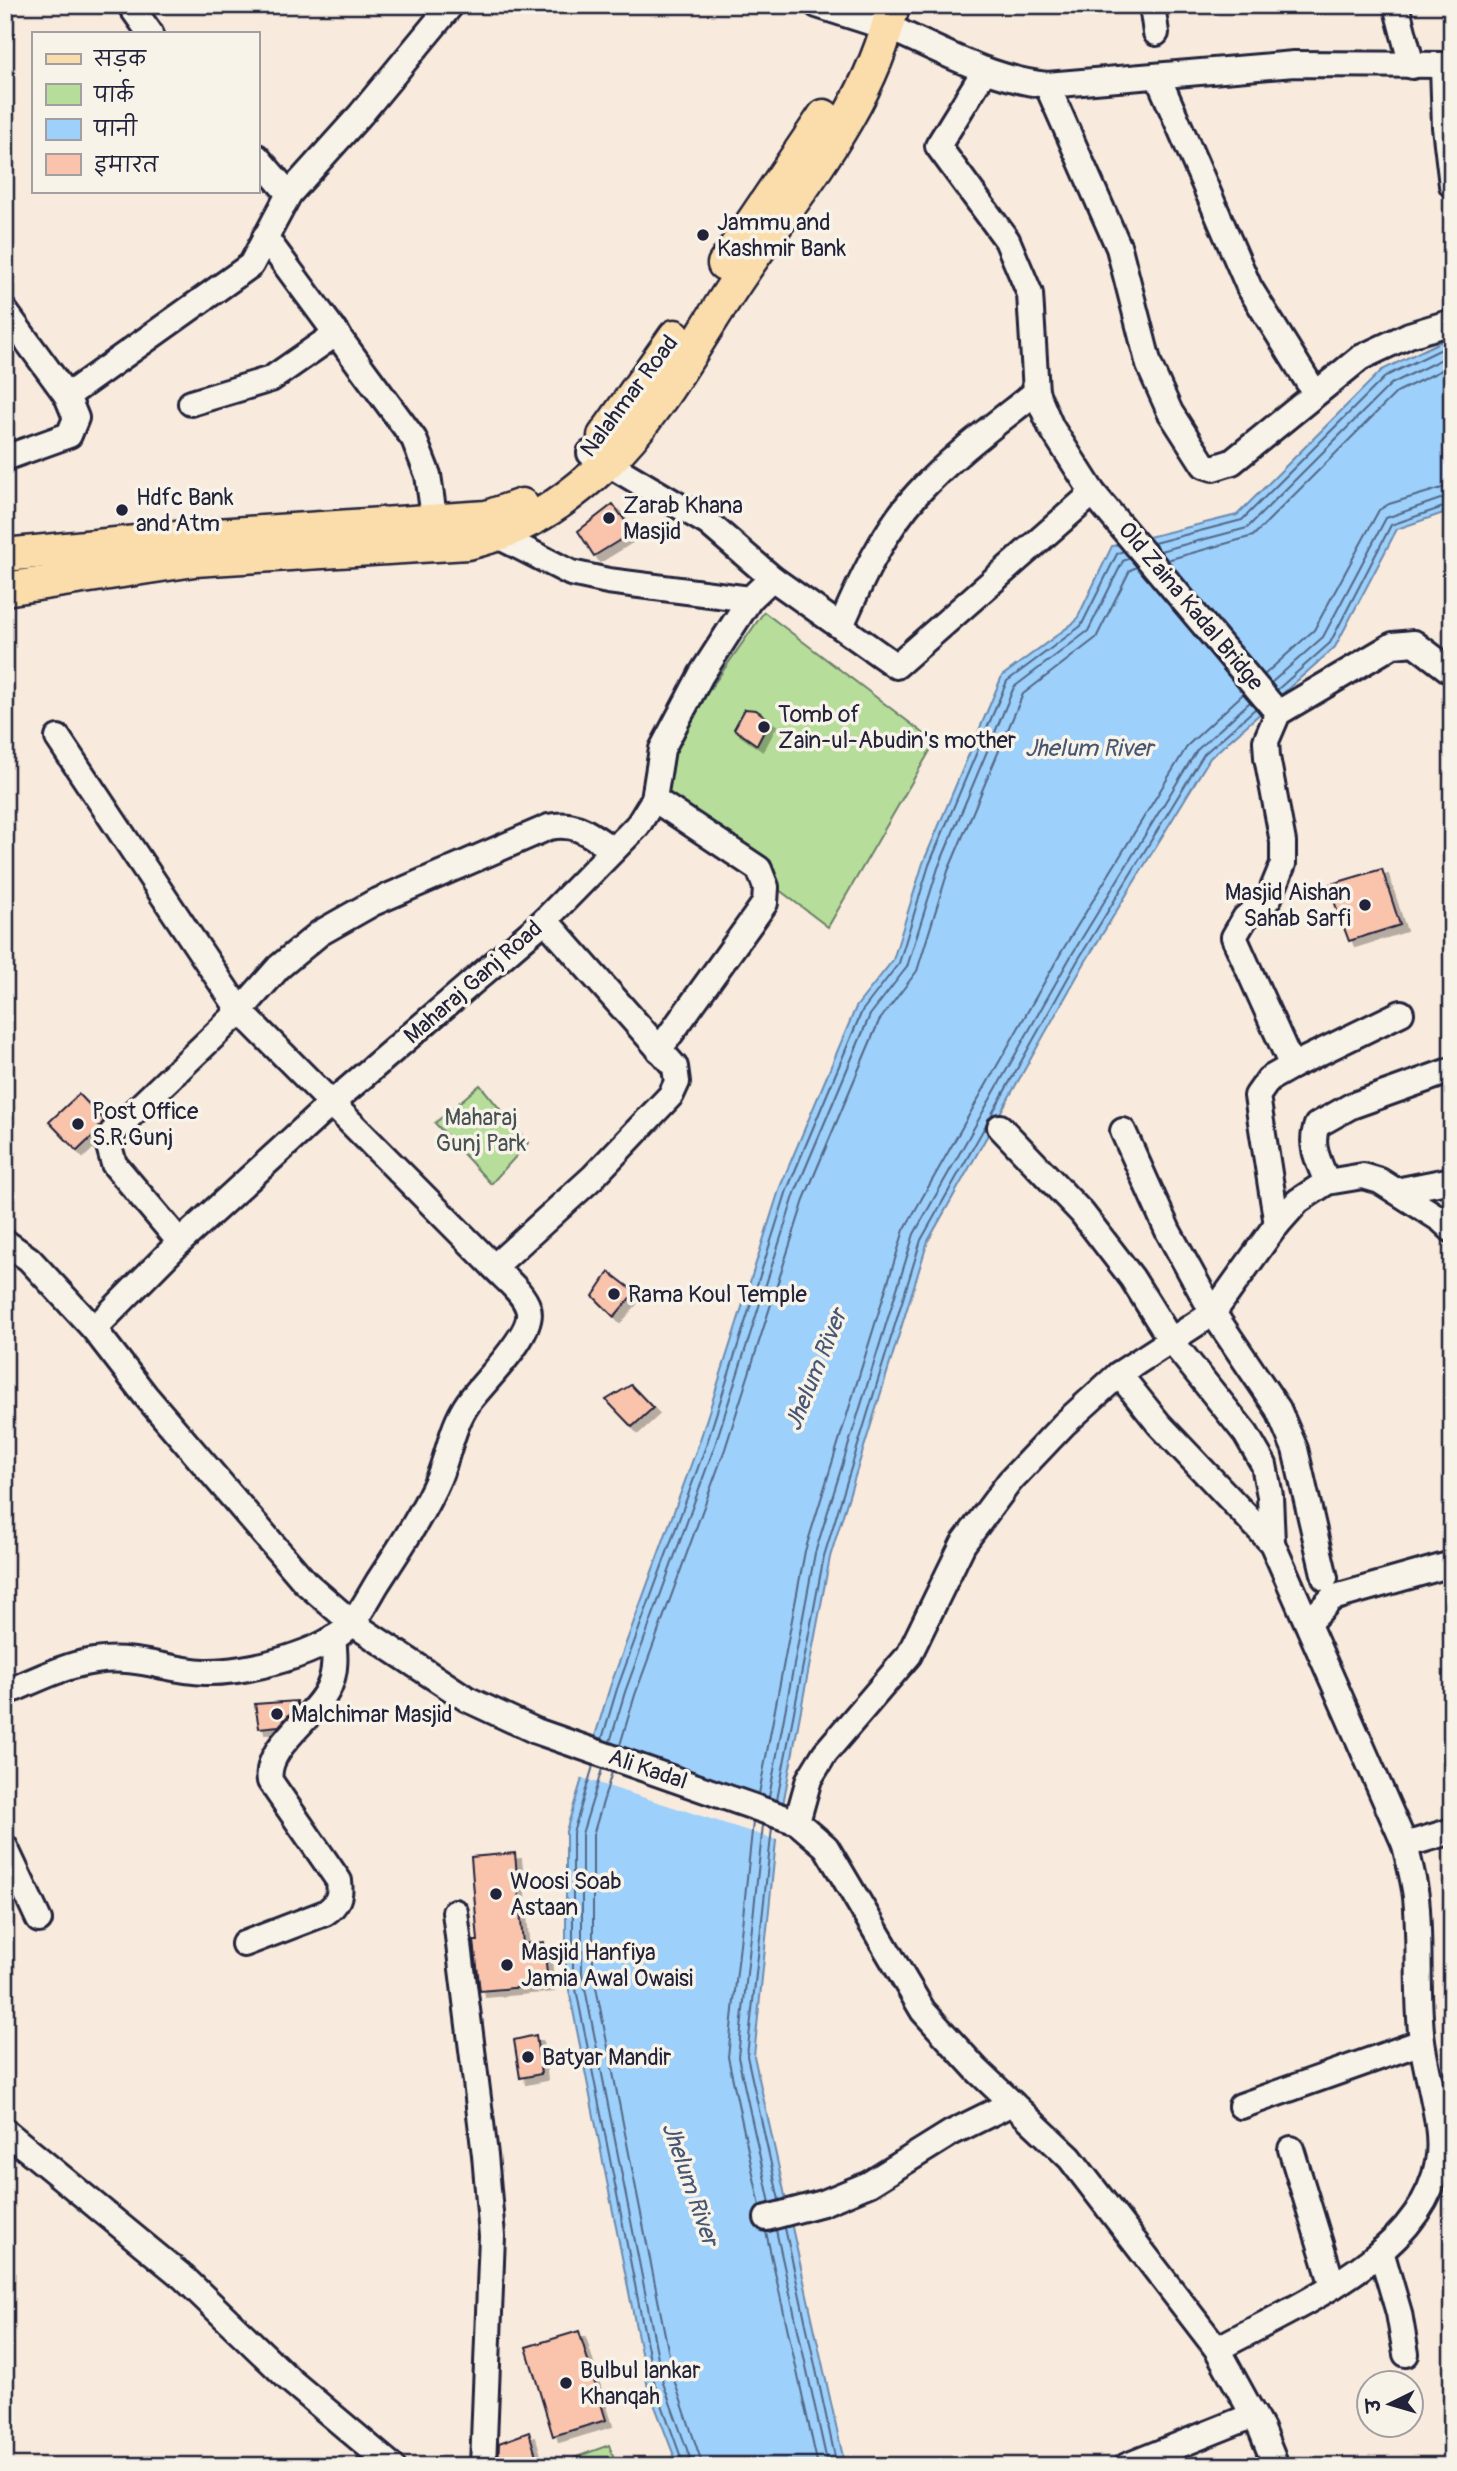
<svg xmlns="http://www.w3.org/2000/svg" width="1457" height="2471" font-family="Pangolin,'Playpen Sans Deva',sans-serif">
  <defs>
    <filter id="shadow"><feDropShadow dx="6" dy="6" stdDeviation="0" flood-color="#0004"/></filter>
  </defs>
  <rect width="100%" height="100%" fill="#f8eadc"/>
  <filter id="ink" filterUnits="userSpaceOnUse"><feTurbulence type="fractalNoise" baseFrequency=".0143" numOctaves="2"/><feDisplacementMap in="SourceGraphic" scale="14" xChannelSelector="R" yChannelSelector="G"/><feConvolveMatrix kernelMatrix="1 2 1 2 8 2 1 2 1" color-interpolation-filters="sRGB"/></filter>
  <g filter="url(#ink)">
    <g fill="#b6de9a" stroke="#6c806a" stroke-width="2">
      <path d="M764,612L935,742L828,927L778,889L763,866L658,794L667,751Z"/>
      <path d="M480,1085L528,1143L491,1184L435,1123Z"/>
      <path d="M609,2445L617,2466L555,2465Z"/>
    </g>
    <path fill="#9dd0fa" stroke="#6c8aae" stroke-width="2" d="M1452,336V510L1397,529L1335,647L1210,758L1084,964L928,1241L830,1557L776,1841L754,2056L845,2466H678L648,2388L566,1975V1831L610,1687L700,1440L780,1187L856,1007L893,960L923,863L1002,676L1076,621L1112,546L1237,515L1382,370Z"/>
    <path fill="#f8eadc" d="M590,1742L787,1804L780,1841L579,1777Z"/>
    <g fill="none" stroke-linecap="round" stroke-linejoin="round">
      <g stroke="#536887" stroke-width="2">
        <path d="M1154,543L1242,520L1386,376L1452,344"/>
        <path d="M1160,551L1247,528L1391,384L1452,354"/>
        <path d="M1167,560L1253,536L1397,392L1452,365"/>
        <path d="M1264,675L1314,630L1379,510L1389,504L1452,485"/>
        <path d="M1271,683L1323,637L1386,518L1452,495"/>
        <path d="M1277,690L1330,643L1391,525L1452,504"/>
        <path d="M989,1119L1078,960L1204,754L1256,708"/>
        <path d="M602,1739L617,1689L707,1443L787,1190L862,1011L899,963L929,865L1007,681L1081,626L1117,554L1123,551"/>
        <path d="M610,1742L625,1692L715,1445L795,1193L870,1015L907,967L938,868L1014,687L1088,631L1123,561L1130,558"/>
        <path d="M620,1745L635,1695L725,1449L805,1197L879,1021L917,971L948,871L1023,694L1096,638L1130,570L1137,567"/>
        <path d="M593,1766L573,1833V1974L655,2385L684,2466"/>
        <path d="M602,1769L582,1834V1973L663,2383L693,2466"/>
        <path d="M612,1772L593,1835V1972L674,2380L703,2466"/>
        <path d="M759,1794L805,1551L904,1230L1062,951L1188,745L1243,694"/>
        <path d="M769,1797L815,1553L914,1234L1071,956L1197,750L1250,702"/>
        <path d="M777,1800L824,1556L921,1240L987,1123"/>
        <path d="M753,1822L728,2057L760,2206"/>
        <path d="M763,1825L738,2057L770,2203"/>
        <path d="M772,1828L747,2056L779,2200"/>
        <path d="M785,2228L837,2466"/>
        <path d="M776,2230L828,2466"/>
        <path d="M766,2232L818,2466"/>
      </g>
    </g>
    <g fill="#fac4ac" stroke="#22223b" stroke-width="2" filter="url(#shadow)">
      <path d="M613,504L633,532L594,556L578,531Z"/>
      <path d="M745,709L756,710L770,720L757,745L734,729Z"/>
      <path d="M1382,869L1400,925L1349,941L1328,885Z"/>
      <path d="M79,1094L104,1120L97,1132L77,1151L49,1122Z"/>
      <path d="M609,1272L635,1292L614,1317L593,1296Z"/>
      <path d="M631,1385L653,1408L632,1427L606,1400Z"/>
      <path d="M297,1701V1706L279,1726L259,1728L255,1704Z"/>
      <path d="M515,1853L523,1944L544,1942L548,1985L480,1991L474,1941H478L471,1857Z"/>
      <path d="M536,2035L541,2074L520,2078L514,2040Z"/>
      <path d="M579,2331L606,2420L553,2436L526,2347Z"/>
      <path d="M529,2432L539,2466H498L499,2443Z"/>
    </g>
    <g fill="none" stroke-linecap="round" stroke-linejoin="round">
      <defs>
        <g id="minor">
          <path d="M130,5L150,33"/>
          <path d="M817,5L870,22"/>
          <path d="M1152,5L1156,33"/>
          <path d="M1396,5L1412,66"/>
          <path d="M888,27C940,50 990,79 1047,85L1294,64L1452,65"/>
          <path d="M1443,66L1445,127L1452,185"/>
          <path d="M985,70L938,146L1007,240L1030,294L1036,392L1051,427L1093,493L1278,713"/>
          <path d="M1158,77L1249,287L1315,393"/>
          <path d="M1047,85L1119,248L1149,365L1170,412L1204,465L1213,468L1232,462L1360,358L1409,335L1452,322"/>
          <path d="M257,157L289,194"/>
          <path d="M265,237L414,439L428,475L437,537"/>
          <path d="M5,311L67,396L76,418L69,435L5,458"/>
          <path d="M67,396L251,265L289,194L361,114L451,5"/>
          <path d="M191,403L271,379L337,333"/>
          <path d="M590,453L708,523L772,578L896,666L1093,493"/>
          <path d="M498,536L571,573L608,581L750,599"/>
          <path d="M841,626C861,580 884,530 918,493C953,455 996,424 1036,392"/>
          <path d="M58,738L240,1011L494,1267L593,1177L671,1095L677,1082L675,1067L545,920"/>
          <path d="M654,799L759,869L766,887L765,903L659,1050"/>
          <path d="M1292,1066L1401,1013"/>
          <path d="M1000,1127L1082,1213L1132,1278L1170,1339L1246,1434L1264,1465L1270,1496L1272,1543"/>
          <path d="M1123,1131L1168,1231L1213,1313L1278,1409L1295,1449L1325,1578"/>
          <path d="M1327,1182C1319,1162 1309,1146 1317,1125L1351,1106L1452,1070"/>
          <path d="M1396,1191L1452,1180"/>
          <path d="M1277,1225L1257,1096L1269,1079L1292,1066L1234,937L1245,918L1269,898L1283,864V842L1267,757L1266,741L1278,713L1393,645L1414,643L1452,672"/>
          <path d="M5,1242L29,1259L94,1329L145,1395L305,1582L352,1623L467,1699L536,1731L797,1822L826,1847L923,2011L977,2070L1070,2158L1217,2349L1261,2429L1276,2466"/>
          <path d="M180,1242L114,1164L109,1146L112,1133L240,1011L279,967L320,933L373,903L549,827C576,821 591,835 613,850"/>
          <path d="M94,1329L180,1242L333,1102L545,920L638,825L654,799L662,749L701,675L750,599L772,578"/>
          <path d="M1119,1374L1159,1424L1272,1543L1405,1845C1409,1862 1414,1880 1416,1897C1421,1945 1416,1993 1422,2041C1426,2076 1445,2128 1438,2162C1421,2257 1293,2307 1217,2349"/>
          <path d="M1309,1622L1332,1598L1452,1564"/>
          <path d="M5,1693C34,1681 64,1665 95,1661C137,1655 165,1670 205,1672C245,1673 325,1654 352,1623C362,1611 370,1595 378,1582C400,1548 423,1514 439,1477C449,1453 452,1426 468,1403C482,1383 537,1332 528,1308C523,1292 505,1279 494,1267"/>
          <path d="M797,1822L809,1779L825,1753L909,1655L963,1544L1010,1481L1064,1424L1119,1374L1213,1313L1274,1228L1298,1201L1327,1182L1363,1176L1380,1181L1440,1219L1452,1230"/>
          <path d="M1405,1845L1452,1831"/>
          <path d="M5,1847L39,1920"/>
          <path d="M455,1912L485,2155L492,2236L483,2466"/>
          <path d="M244,1944L325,1913C338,1904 341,1896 339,1881L270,1781C264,1746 315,1719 329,1687C336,1671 335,1655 333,1638"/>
          <path d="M1241,2106L1422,2042"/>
          <path d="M5,2131L184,2278L290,2380L392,2466"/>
          <path d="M1291,2149L1333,2286"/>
          <path d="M767,2218L823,2203L869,2184L951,2133L1012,2103"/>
          <path d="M1381,2251L1399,2313L1406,2354"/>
          <path d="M1127,2466L1254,2415"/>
        </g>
        <g id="major">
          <path d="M724,264L824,116"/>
          <path d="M604,436L675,336"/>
          <path d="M5,555L187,537L487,517L522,505"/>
          <path d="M5,589L194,560L468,543C524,530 561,505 604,466C657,416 694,345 734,285C793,196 870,112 893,5"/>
        </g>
      </defs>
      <use href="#minor" stroke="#22223b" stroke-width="30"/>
      <use href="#major" stroke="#22223b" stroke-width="37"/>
      <use href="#minor" stroke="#f7f3e8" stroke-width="24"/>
      <use href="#major" stroke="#fbddab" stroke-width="32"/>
    </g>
  </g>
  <g fill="#22223b" stroke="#f7f3e8" stroke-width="2.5">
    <circle cx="703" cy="235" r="7"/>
    <circle cx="122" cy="510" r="7"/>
    <circle cx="609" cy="518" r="7"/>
    <circle cx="764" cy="727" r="7"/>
    <circle cx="1365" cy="905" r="7"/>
    <circle cx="78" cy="1124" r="7"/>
    <circle cx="614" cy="1294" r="7"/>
    <circle cx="277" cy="1714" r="7"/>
    <circle cx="496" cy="1894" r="7"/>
    <circle cx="507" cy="1965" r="7"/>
    <circle cx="528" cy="2057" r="7"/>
    <circle cx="566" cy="2383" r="7"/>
  </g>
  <g text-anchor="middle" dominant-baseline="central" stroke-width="7" stroke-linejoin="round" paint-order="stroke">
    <g font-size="23" fill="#22223b" stroke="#f7f3e8" text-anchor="start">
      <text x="717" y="222">Jammu and<tspan x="717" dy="26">Kashmir Bank</tspan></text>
      <text x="136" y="497">Hdfc Bank<tspan x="136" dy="26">and Atm</tspan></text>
      <text x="623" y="505">Zarab Khana<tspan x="623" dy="26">Masjid</tspan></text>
      <text x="778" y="714">Tomb of<tspan x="778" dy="26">Zain-ul-Abudin's mother</tspan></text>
      <text x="1351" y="892" text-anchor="end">Masjid Aishan<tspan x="1351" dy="26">Sahab Sarfi</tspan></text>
      <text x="92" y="1111">Post Office<tspan x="92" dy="26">S.R.Gunj</tspan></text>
      <text x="628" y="1294">Rama Koul Temple</text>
      <text x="291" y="1714">Malchimar Masjid</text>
      <text x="510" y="1881">Woosi Soab<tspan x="510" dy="26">Astaan</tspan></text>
      <text x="521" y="1952">Masjid Hanfiya<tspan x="521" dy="26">Jamia Awal Owaisi</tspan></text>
      <text x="542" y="2057">Batyar Mandir</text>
      <text x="580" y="2370">Bulbul lankar<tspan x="580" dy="26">Khanqah</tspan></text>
    </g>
    <g font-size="23" fill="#22223b" stroke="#f7f3e8">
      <text transform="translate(629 396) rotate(-53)">Nalahmar Road</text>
      <text transform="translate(1191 606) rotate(50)">Old Zaina Kadal Bridge</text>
      <text transform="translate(473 982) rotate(-41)">Maharaj Ganj Road</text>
      <text transform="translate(648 1769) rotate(19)">Ali Kadal</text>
    </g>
    <g font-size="23" fill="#475153" stroke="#f7f3e8">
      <text x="481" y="1117">Maharaj<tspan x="481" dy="26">Gunj Park</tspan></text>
    </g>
    <g font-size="24" font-style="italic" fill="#475674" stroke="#f7f3e8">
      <text x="1089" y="748">Jhelum River</text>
      <text transform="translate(816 1370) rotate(-68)">Jhelum River</text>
      <text transform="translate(690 2184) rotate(71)">Jhelum River</text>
    </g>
  </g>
  <rect width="1457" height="2471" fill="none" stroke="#f7f3e8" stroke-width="28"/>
  <rect x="14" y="14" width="1429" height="2443" fill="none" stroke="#22223b" stroke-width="2.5" filter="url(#ink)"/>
  <rect x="32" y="32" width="228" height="161" fill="#f7f3e8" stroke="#a29fa3" stroke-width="2"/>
  <rect x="46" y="54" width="35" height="10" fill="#fbddab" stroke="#a29fa3" stroke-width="2"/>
  <text x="94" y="66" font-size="21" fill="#22223b">सड़क</text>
  <rect x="46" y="84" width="35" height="21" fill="#b6de9a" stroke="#a29fa3" stroke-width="2"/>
  <text x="94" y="102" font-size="21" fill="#22223b">पार्क</text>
  <rect x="46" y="119" width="35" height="21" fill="#9dd0fa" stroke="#a29fa3" stroke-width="2"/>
  <text x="94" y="136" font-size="21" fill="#22223b">पानी</text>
  <rect x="46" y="154" width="35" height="21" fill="#fac4ac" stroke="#a29fa3" stroke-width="2"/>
  <text x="94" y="172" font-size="21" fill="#22223b">इमारत</text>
  <g transform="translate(1390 2404) rotate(265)"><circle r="33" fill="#f7f3e8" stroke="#a29fa3" stroke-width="2"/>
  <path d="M0-5L12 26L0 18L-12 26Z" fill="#22223b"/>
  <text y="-10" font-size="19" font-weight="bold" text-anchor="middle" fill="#22223b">उ</text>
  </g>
</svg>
